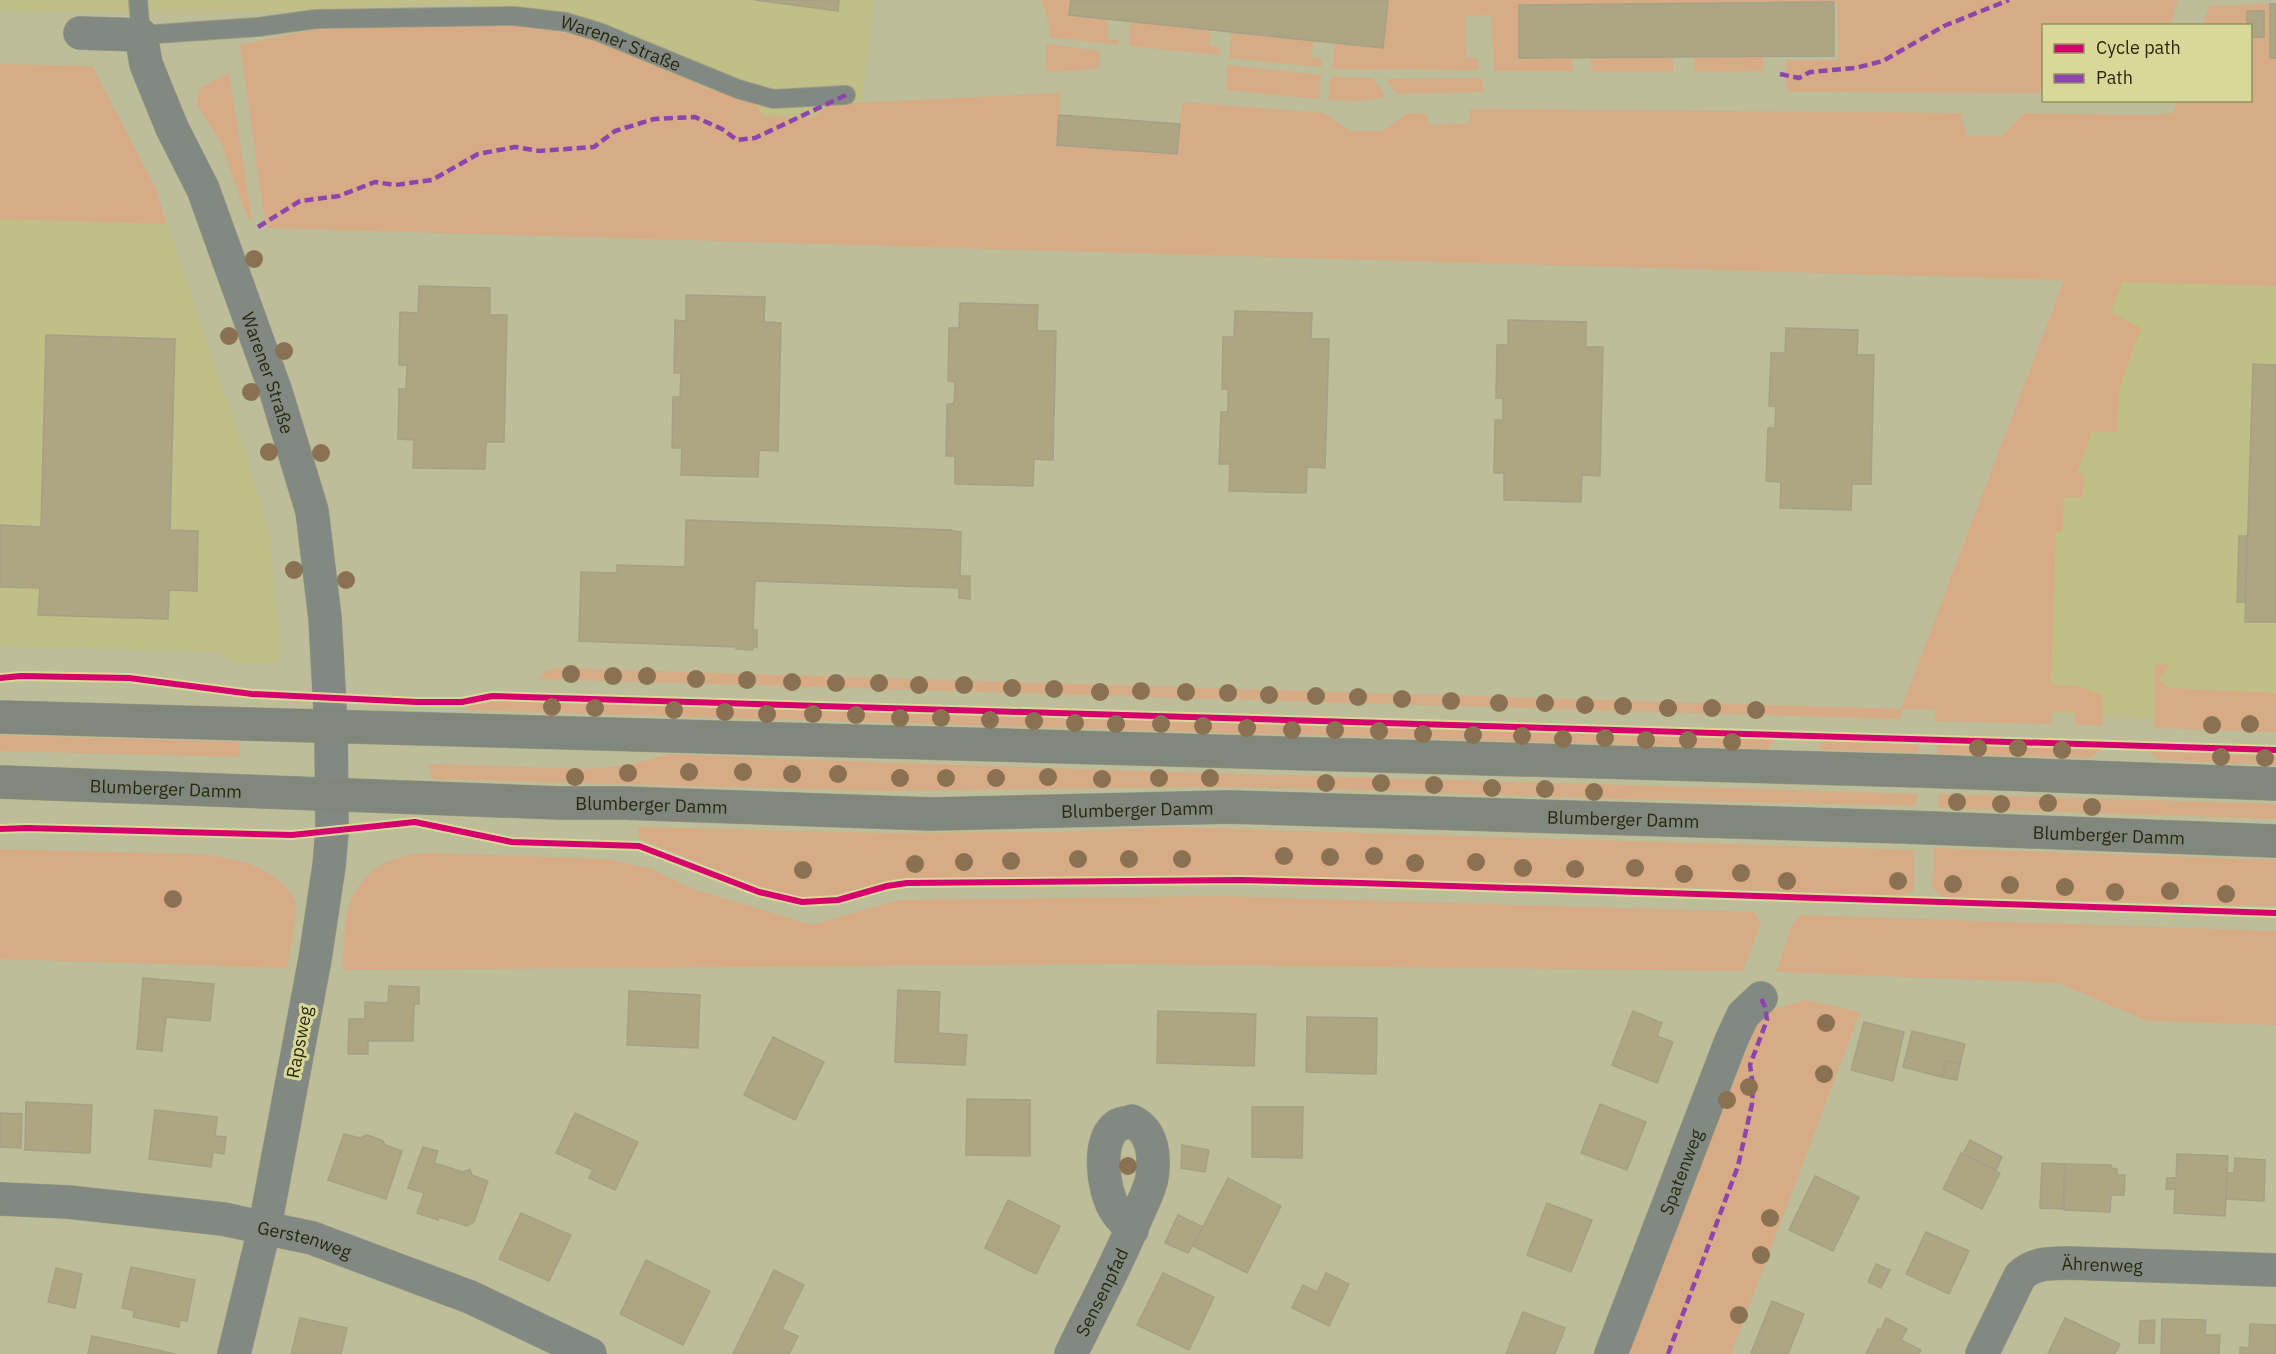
<svg xmlns="http://www.w3.org/2000/svg" width="2276" height="1354" font-family="'IBM Plex Sans',sans-serif">
  <rect width="100%" height="100%" fill="#bdbd9a"/>
  <g fill="#c0bf88">
    <path d="M0,0H873L862,104H831L812,118L763,116L754,102L708,89L600,39L459,3L283,12L175,13L0,11Z"/>
    <path d="M0,219L167,224L244,449L270,536L280,661L265,665L229,662L221,653L212,652L0,646Z"/>
    <path d="M2122,281L2276,286V723L1959,711Z"/>
  </g>
  <g fill="#d7ab85">
    <path d="M1041,0H1071L1069,15L1108,19L1107,39L1118,40L1119,45L1050,37L1049,24Z"/>
    <path d="M1388,0H2178L2170,25L2044,26L2043,93L1792,92L1786,89V60H1838L1837,2L1519,5V57H1572L1573,71H1494L1491,15L1465,16L1466,58H1477L1479,70L1332,69L1335,43L1383,48Z"/>
    <path d="M2270,4V58H2276V286L2122,282L2111,312L2141,328L2119,389L2117,432H2092L2077,473H2084L2083,497H2064L2062,532H2056L2051,685L2078,686L2102,695L2103,726L2075,725V712H2052L2051,724L1934,721L1937,710L1902,709L1900,719L539,679L546,671L560,668L1901,709L2064,280L268,228L263,210L240,45L331,26L518,25L600,39L708,89L754,102L763,116L812,118L831,104L1061,93L1057,145L1177,154L1182,102L1324,113L1350,131H1383L1408,113L1427,114L1428,125L1469,124L1470,109L1961,113L1967,136H2002L2024,113L2151,115L2173,113L2178,101L2250,100V26L2203,25L2209,6Z"/>
    <path d="M1130,21L1210,30L1209,45L1220,48V55L1129,46Z"/>
    <path d="M1231,32L1314,41L1311,57L1322,59V67L1229,58Z"/>
    <path d="M1046,44L1100,51L1099,69L1049,72L1046,69Z"/>
    <path d="M1694,56H1763L1764,71L1695,72Z"/>
    <path d="M1591,57H1673V72H1592Z"/>
    <path d="M0,64L92,66L155,187L167,224L0,219Z"/>
    <path d="M1227,65L1321,75L1319,99L1226,90Z"/>
    <path d="M229,73L252,219L251,221L244,209L222,145L196,103L200,88Z"/>
    <path d="M1330,77L1373,78L1386,97L1362,101L1329,100Z"/>
    <path d="M1482,78L1483,92L1397,94L1386,79Z"/>
    <path d="M2170,664L2159,679L2168,688L2276,693V732L2154,728L2155,665Z"/>
    <path d="M493,700L1774,739L1768,749L467,710V706Z"/>
    <path d="M0,735L240,742L239,757L0,751Z"/>
    <path d="M1818,740L1919,742L1918,753L1820,750Z"/>
    <path d="M1937,743L2100,748L2092,758L1937,754Z"/>
    <path d="M2150,751L2276,756V765L2157,760Z"/>
    <path d="M669,754C1085,772 1501,780 1917,794L1916,806L1620,799L1322,789L1216,787L879,791L432,779L429,764L589,769L629,765Z"/>
    <path d="M1938,794L2276,804V819L1938,808Z"/>
    <path d="M638,827L887,833L1059,832L1176,827L1914,850V891L1902,896L1693,888L1359,879L1155,876L895,879L825,898H807L774,892L639,839Z"/>
    <path d="M1934,848L2276,860V906L1942,897L1932,887Z"/>
    <path d="M0,849L197,854C229,857 258,862 283,884C289,890 296,899 296,908C296,927 290,949 287,968L0,959Z"/>
    <path d="M428,853L606,859L649,868L690,888L812,925L899,900L1220,896L1754,912L1761,923L1743,971L1126,964L343,970C344,952 344,921 349,906C363,867 390,856 428,853Z"/>
    <path d="M1801,915L2276,931V1025L2147,1021L2059,983L1776,972L1793,924Z"/>
    <path d="M1805,1000L1860,1012L1731,1354H1620L1736,1047L1762,1013Z"/>
  </g>
  <g fill="#aea682" stroke="#a5a086" stroke-width="1.5">
    <path d="M755,0H839L838,11Z"/>
    <path d="M1071,0H1388L1383,48L1069,15Z"/>
    <path d="M1834,2V56L1519,58V5Z"/>
    <rect x="2270" y="4" width="6" height="54"/>
    <path d="M2247,11H2264V37H2250V26H2247Z"/>
    <path d="M1059,115L1180,124L1177,154L1057,145Z"/>
    <path d="M419,286L490,288V315H507L504,442H486L485,469L413,468L414,440L398,439L399,389H406L407,365H399L400,312L418,313Z"/>
    <path d="M686,295L765,297L764,322L781,323L778,451L759,450L758,477L681,475L682,448H672L673,397H680L681,373H674L675,320L686,321Z"/>
    <path d="M960,303L1038,305L1037,331H1056L1053,460L1034,459L1033,486L955,484V456H946L947,404H954L955,382L948,381L949,328H959Z"/>
    <path d="M1235,311L1312,313L1311,339H1329L1325,468L1307,467L1306,493L1229,491L1230,464H1219L1221,412H1228V389H1222L1223,337H1234Z"/>
    <path d="M1508,320L1586,322V347H1603L1600,476L1582,475L1581,502L1504,500V473H1494L1495,420H1503V398H1496L1497,345H1508Z"/>
    <path d="M1786,328L1858,330L1857,355H1874L1871,484H1852L1851,510L1780,508L1781,482L1766,481L1768,428H1775L1776,406H1769L1771,353H1785Z"/>
    <path d="M46,335L175,339L170,530L198,531L197,591L169,590L168,619L38,615L40,588L0,587V525L41,527Z"/>
    <path d="M2253,364L2276,365V622H2245Z"/>
    <path d="M686,520L952,530V531L961,532L960,576H970V599L959,598V588L755,581L753,630H757V647H752L753,650L736,649V647L579,641L581,572L617,573V565L685,567Z"/>
    <path d="M2239,536H2247L2245,602H2237Z"/>
    <path d="M143,978L214,984L210,1021L166,1017L162,1051L137,1049Z"/>
    <path d="M389,986L419,987V1004H414L413,1041H368V1054H348L349,1019H365V1002L388,1003Z"/>
    <path d="M898,990L940,992L938,1033L967,1035L965,1065L895,1062Z"/>
    <path d="M629,991L700,995L698,1048L627,1045Z"/>
    <path d="M1158,1011L1256,1014L1254,1066L1157,1063Z"/>
    <path d="M1633,1011L1662,1023L1657,1036L1673,1042L1657,1083L1612,1065Z"/>
    <path d="M1307,1017L1377,1018L1376,1074L1306,1072Z"/>
    <path d="M1864,1022L1904,1032L1893,1081L1851,1070Z"/>
    <path d="M1912,1031L1965,1044L1960,1064L1946,1061L1942,1077L1903,1067Z"/>
    <path d="M773,1037L824,1062L795,1120L744,1095Z"/>
    <path d="M1946,1061L1960,1064L1957,1080L1942,1077Z"/>
    <path d="M967,1099L1030,1100V1156L966,1155Z"/>
    <path d="M26,1102L92,1105L90,1153L25,1150Z"/>
    <path d="M1600,1104L1646,1122L1627,1170L1581,1153Z"/>
    <path d="M1252,1107H1303L1302,1158L1252,1157Z"/>
    <path d="M155,1110L217,1117L215,1136L226,1137L224,1154L213,1152L211,1167L149,1159Z"/>
    <path d="M0,1113L22,1114L21,1148L0,1147Z"/>
    <path d="M575,1113L638,1142L615,1190L589,1178L593,1170L556,1153Z"/>
    <path d="M344,1134L360,1138L367,1135L382,1140L385,1145L402,1151L386,1199L328,1180Z"/>
    <path d="M1970,1140L2002,1157L1996,1170L1963,1154Z"/>
    <path d="M1182,1145L1209,1150L1205,1172L1181,1168Z"/>
    <path d="M423,1147L438,1151L434,1163L463,1172L470,1169L472,1175L488,1181L474,1222L467,1226L439,1217L438,1220L417,1213L424,1193L408,1188Z"/>
    <path d="M1961,1153L2000,1173L1982,1209L1943,1189Z"/>
    <path d="M2177,1154L2228,1156L2225,1216L2174,1213L2175,1189H2166L2167,1178H2176Z"/>
    <path d="M2235,1158L2265,1160L2264,1201L2226,1199L2227,1173H2234Z"/>
    <path d="M2042,1163L2065,1164L2063,1209L2040,1208Z"/>
    <path d="M2065,1164L2111,1165V1168L2117,1169V1175H2125L2124,1195H2111L2110,1212L2064,1210Z"/>
    <path d="M1815,1176L1859,1197L1833,1251L1789,1230Z"/>
    <path d="M1228,1178L1281,1206L1247,1273L1193,1246Z"/>
    <path d="M1008,1200L1060,1226L1036,1274L985,1248Z"/>
    <path d="M1547,1203L1592,1220L1571,1272L1527,1255Z"/>
    <path d="M521,1213L571,1235L549,1281L499,1259Z"/>
    <path d="M1178,1215L1203,1227L1188,1253L1165,1243Z"/>
    <path d="M1926,1232L1969,1251L1949,1294L1906,1274Z"/>
    <path d="M646,1260L710,1291L683,1345L620,1314Z"/>
    <path d="M1876,1264L1890,1270L1881,1288L1868,1282Z"/>
    <path d="M131,1267L195,1280L187,1321L180,1320L179,1327L133,1317L135,1311L122,1308Z"/>
    <path d="M56,1268L82,1274L75,1308L48,1302Z"/>
    <path d="M774,1270L804,1285L782,1329L798,1336L789,1354H733Z"/>
    <path d="M1163,1273L1214,1297L1189,1350L1137,1325Z"/>
    <path d="M1326,1273L1349,1284L1329,1326L1292,1308L1303,1285L1317,1292Z"/>
    <path d="M1772,1301L1804,1314L1788,1354H1753L1751,1353Z"/>
    <path d="M1523,1312L1565,1328L1555,1354H1506Z"/>
    <path d="M300,1318L347,1328L341,1354H291Z"/>
    <path d="M1886,1318L1907,1329L1901,1340L1921,1350L1919,1354H1866L1878,1329L1881,1330Z"/>
    <path d="M2065,1318L2120,1344L2115,1354H2048Z"/>
    <path d="M2162,1319L2206,1320L2205,1335H2220L2219,1354H2161Z"/>
    <path d="M2155,1320L2154,1343H2139L2140,1321Z"/>
    <path d="M2250,1324L2276,1325V1354H2240V1347L2249,1348Z"/>
    <path d="M92,1336L176,1354H88Z"/>
  </g>
  <g fill="none" stroke-linecap="round" stroke-linejoin="round">
    <defs>
      <g id="service">
        <path id="s1" d="M138,0L141,35L258,27L316,19L514,16L566,22L599,32L738,89L773,99L846,95"/>
      </g>
      <g id="minor">
        <path id="s2" d="M80,33L141,35L146,64L172,128L203,189L276,392L312,511L325,618L331,727L332,831L329,866L315,959L265,1226L234,1354"/>
        <path id="s3" d="M0,1199L68,1202L223,1219L312,1238L470,1297L590,1354"/>
        <path id="s4" d="M1071,1354C1093,1308 1118,1263 1137,1216C1142,1204 1150,1190 1152,1177C1155,1155 1153,1132 1132,1121C1128,1123 1122,1123 1118,1125C1096,1139 1103,1189 1114,1208C1118,1216 1126,1223 1132,1230"/>
        <path id="s5" d="M1611,1354L1731,1041L1743,1015L1761,998"/>
        <path id="s6" d="M1982,1354L2020,1276C2034,1262 2051,1264 2069,1263L2276,1270"/>
      </g>
      <g id="secondary">
        <path d="M0,717L1922,771L2276,784"/>
        <path id="s7" d="M0,782L560,803H622L931,814L1229,807L1904,827L2276,841"/>
      </g>
    </defs>
    <use href="#service" stroke="#9d9d81" stroke-width="20"/>
    <use href="#minor" stroke="#9d9d81" stroke-width="34"/>
    <use href="#secondary" stroke="#9d9d81" stroke-width="34"/>
    <use href="#service" stroke="#828983" stroke-width="18"/>
    <use href="#minor" stroke="#828983" stroke-width="33"/>
    <use href="#secondary" stroke="#81877c" stroke-width="33"/>
    <g stroke="#8e44ad" stroke-width="4.5" stroke-dasharray="9 4.5" stroke-linecap="butt">
      <path d="M1780,74L1799,78L1810,72L1855,68L1883,61L1944,26L2009,0"/>
      <path d="M258,227L300,201L339,196L375,182L395,185L432,180L478,154L515,147L540,151L594,147L615,131L654,119L695,117L722,129L737,140L755,138L846,95"/>
      <path d="M1668,1354L1738,1166L1752,1104L1753,1086L1750,1065L1767,1020L1765,1007L1761,998"/>
    </g>
    <defs>
      <g id="cycleway">
        <path d="M0,678L21,676L129,678L252,694L417,702H462L492,696L2276,750"/>
        <path d="M0,829L27,828L292,835L415,822L512,842L639,846L759,892L802,902L838,900L887,886L907,883L1241,880L1361,883L2276,913"/>
      </g>
    </defs>
    <use href="#cycleway" stroke="#d8d898" stroke-width="10"/>
    <use href="#cycleway" stroke="#d6006c" stroke-width="6"/>
  </g>
  <g fill="#8a7152">
    <circle cx="254" cy="259" r="9"/>
    <circle cx="229" cy="336" r="9"/>
    <circle cx="284" cy="351" r="9"/>
    <circle cx="251" cy="392" r="9"/>
    <circle cx="269" cy="452" r="9"/>
    <circle cx="321" cy="453" r="9"/>
    <circle cx="294" cy="570" r="9"/>
    <circle cx="346" cy="580" r="9"/>
    <circle cx="571" cy="674" r="9"/>
    <circle cx="613" cy="676" r="9"/>
    <circle cx="647" cy="676" r="9"/>
    <circle cx="696" cy="679" r="9"/>
    <circle cx="747" cy="680" r="9"/>
    <circle cx="792" cy="682" r="9"/>
    <circle cx="836" cy="683" r="9"/>
    <circle cx="879" cy="683" r="9"/>
    <circle cx="919" cy="685" r="9"/>
    <circle cx="964" cy="685" r="9"/>
    <circle cx="1012" cy="688" r="9"/>
    <circle cx="1054" cy="689" r="9"/>
    <circle cx="1141" cy="691" r="9"/>
    <circle cx="1100" cy="692" r="9"/>
    <circle cx="1186" cy="692" r="9"/>
    <circle cx="1228" cy="693" r="9"/>
    <circle cx="1269" cy="695" r="9"/>
    <circle cx="1316" cy="696" r="9"/>
    <circle cx="1358" cy="697" r="9"/>
    <circle cx="1402" cy="699" r="9"/>
    <circle cx="1451" cy="701" r="9"/>
    <circle cx="1499" cy="703" r="9"/>
    <circle cx="1545" cy="703" r="9"/>
    <circle cx="1585" cy="705" r="9"/>
    <circle cx="1623" cy="706" r="9"/>
    <circle cx="552" cy="707" r="9"/>
    <circle cx="595" cy="708" r="9"/>
    <circle cx="1668" cy="708" r="9"/>
    <circle cx="1712" cy="708" r="9"/>
    <circle cx="674" cy="710" r="9"/>
    <circle cx="1756" cy="710" r="9"/>
    <circle cx="725" cy="712" r="9"/>
    <circle cx="767" cy="714" r="9"/>
    <circle cx="813" cy="714" r="9"/>
    <circle cx="856" cy="715" r="9"/>
    <circle cx="900" cy="718" r="9"/>
    <circle cx="941" cy="718" r="9"/>
    <circle cx="990" cy="720" r="9"/>
    <circle cx="1034" cy="721" r="9"/>
    <circle cx="1075" cy="723" r="9"/>
    <circle cx="1116" cy="724" r="9"/>
    <circle cx="1161" cy="724" r="9"/>
    <circle cx="2250" cy="724" r="9"/>
    <circle cx="2212" cy="725" r="9"/>
    <circle cx="1203" cy="726" r="9"/>
    <circle cx="1247" cy="728" r="9"/>
    <circle cx="1292" cy="730" r="9"/>
    <circle cx="1335" cy="730" r="9"/>
    <circle cx="1379" cy="731" r="9"/>
    <circle cx="1423" cy="734" r="9"/>
    <circle cx="1473" cy="735" r="9"/>
    <circle cx="1522" cy="736" r="9"/>
    <circle cx="1605" cy="738" r="9"/>
    <circle cx="1563" cy="739" r="9"/>
    <circle cx="1646" cy="740" r="9"/>
    <circle cx="1688" cy="740" r="9"/>
    <circle cx="1732" cy="742" r="9"/>
    <circle cx="1978" cy="748" r="9"/>
    <circle cx="2018" cy="748" r="9"/>
    <circle cx="2062" cy="750" r="9"/>
    <circle cx="2221" cy="757" r="9"/>
    <circle cx="2265" cy="758" r="9"/>
    <circle cx="689" cy="772" r="9"/>
    <circle cx="743" cy="772" r="9"/>
    <circle cx="628" cy="773" r="9"/>
    <circle cx="792" cy="774" r="9"/>
    <circle cx="838" cy="774" r="9"/>
    <circle cx="575" cy="777" r="9"/>
    <circle cx="1048" cy="777" r="9"/>
    <circle cx="900" cy="778" r="9"/>
    <circle cx="946" cy="778" r="9"/>
    <circle cx="996" cy="778" r="9"/>
    <circle cx="1159" cy="778" r="9"/>
    <circle cx="1210" cy="778" r="9"/>
    <circle cx="1102" cy="779" r="9"/>
    <circle cx="1326" cy="783" r="9"/>
    <circle cx="1381" cy="783" r="9"/>
    <circle cx="1434" cy="785" r="9"/>
    <circle cx="1492" cy="788" r="9"/>
    <circle cx="1545" cy="789" r="9"/>
    <circle cx="1594" cy="792" r="9"/>
    <circle cx="1957" cy="802" r="9"/>
    <circle cx="2048" cy="803" r="9"/>
    <circle cx="2001" cy="804" r="9"/>
    <circle cx="2092" cy="807" r="9"/>
    <circle cx="1284" cy="856" r="9"/>
    <circle cx="1374" cy="856" r="9"/>
    <circle cx="1330" cy="857" r="9"/>
    <circle cx="1078" cy="859" r="9"/>
    <circle cx="1129" cy="859" r="9"/>
    <circle cx="1182" cy="859" r="9"/>
    <circle cx="1011" cy="861" r="9"/>
    <circle cx="964" cy="862" r="9"/>
    <circle cx="1476" cy="862" r="9"/>
    <circle cx="1415" cy="863" r="9"/>
    <circle cx="915" cy="864" r="9"/>
    <circle cx="1523" cy="868" r="9"/>
    <circle cx="1635" cy="868" r="9"/>
    <circle cx="1575" cy="869" r="9"/>
    <circle cx="803" cy="870" r="9"/>
    <circle cx="1741" cy="873" r="9"/>
    <circle cx="1684" cy="874" r="9"/>
    <circle cx="1787" cy="881" r="9"/>
    <circle cx="1898" cy="881" r="9"/>
    <circle cx="1953" cy="884" r="9"/>
    <circle cx="2010" cy="885" r="9"/>
    <circle cx="2065" cy="887" r="9"/>
    <circle cx="2170" cy="891" r="9"/>
    <circle cx="2115" cy="892" r="9"/>
    <circle cx="2226" cy="894" r="9"/>
    <circle cx="173" cy="899" r="9"/>
    <circle cx="1826" cy="1023" r="9"/>
    <circle cx="1824" cy="1074" r="9"/>
    <circle cx="1749" cy="1087" r="9"/>
    <circle cx="1727" cy="1100" r="9"/>
    <circle cx="1128" cy="1166" r="9"/>
    <circle cx="1770" cy="1218" r="9"/>
    <circle cx="1761" cy="1255" r="9"/>
    <circle cx="1739" cy="1315" r="9"/>
  </g>
  <g text-anchor="middle" dominant-baseline="central" stroke-width="6" stroke-linejoin="round" paint-order="stroke">
    <g font-size="18" fill="#29280f" stroke="#d8d898">
      <text stroke="none"><textPath href="#s1" startOffset="520">Warener Straße</textPath></text>
      <text stroke="none"><textPath href="#s2" startOffset="423">Warener Straße</textPath></text>
      <text stroke="none"><textPath href="#s7" startOffset="166">Blumberger Damm</textPath></text>
      <text stroke="none"><textPath href="#s7" startOffset="652">Blumberger Damm</textPath></text>
      <text stroke="none"><textPath href="#s7" startOffset="1138">Blumberger Damm</textPath></text>
      <text stroke="none"><textPath href="#s7" startOffset="1624">Blumberger Damm</textPath></text>
      <text stroke="none"><textPath href="#s7" startOffset="2110">Blumberger Damm</textPath></text>
      <text transform="translate(299 1042) rotate(-79)">Rapsweg</text>
      <text stroke="none"><textPath href="#s5" startOffset="195">Spatenweg</textPath></text>
      <text stroke="none"><textPath href="#s3" startOffset="308">Gerstenweg</textPath></text>
      <text stroke="none"><textPath href="#s6" startOffset="172">Ährenweg</textPath></text>
      <text stroke="none"><textPath href="#s4" startOffset="69">Sensenpfad</textPath></text>
    </g>
  </g>
  <rect x="2042" y="24" width="210" height="78" fill="#d8d898" stroke="#929261" stroke-width="1.5"/>
  <rect x="2054" y="44" width="30" height="9" fill="#d6006c" stroke="#929261" stroke-width="1.5"/>
  <text x="2096" y="54" font-size="18" fill="#29280f">Cycle path</text>
  <rect x="2054" y="74" width="30" height="9" fill="#8e44ad" stroke="#929261" stroke-width="1.5"/>
  <text x="2096" y="84" font-size="18" fill="#29280f">Path</text>
</svg>
